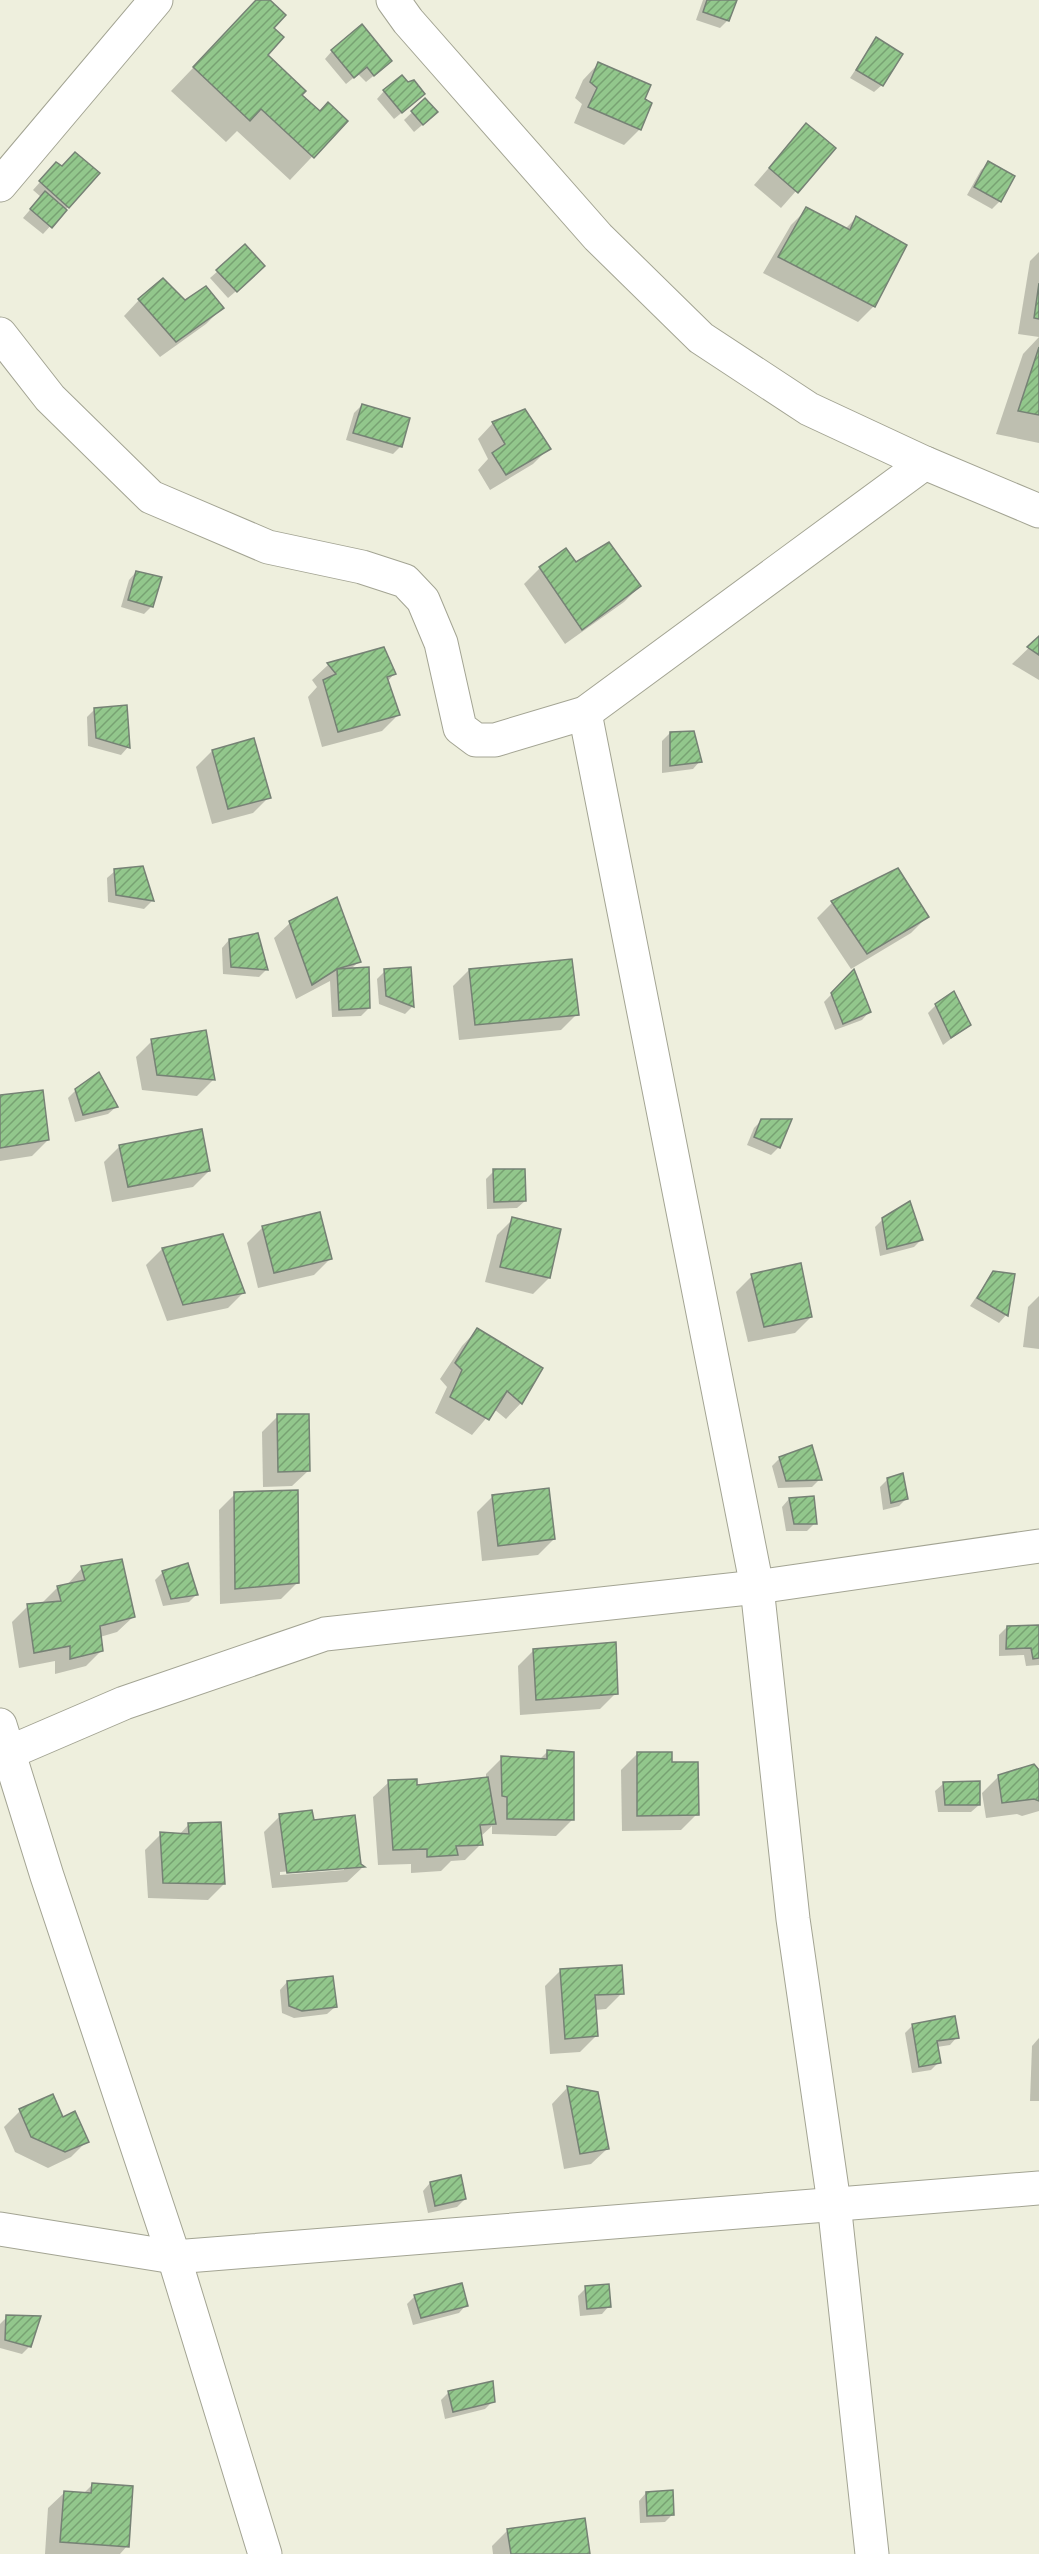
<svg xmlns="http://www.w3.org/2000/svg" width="1039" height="2554" font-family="Manrope,sans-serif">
  <defs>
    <pattern id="building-hatch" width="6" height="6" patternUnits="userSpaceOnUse" patternTransform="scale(1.5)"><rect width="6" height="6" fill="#92c78c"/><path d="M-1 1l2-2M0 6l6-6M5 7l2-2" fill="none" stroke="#77a272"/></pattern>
  </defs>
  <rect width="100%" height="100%" fill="#eeefdd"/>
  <g fill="#0003" fill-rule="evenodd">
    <path d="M258,0H268L272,28L266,55L319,113L346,121L290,180L237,131L226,142L171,91Z"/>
    <path d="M703,0H735L728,20L720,28L696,20Z"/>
    <path d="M876,39L882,85L874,92L850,78Z"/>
    <path d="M332,51L383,68L366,82L358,74L346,84L325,59Z"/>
    <path d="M598,64L640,129L624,145L574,123L582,104L575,98L583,80Z"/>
    <path d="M384,91L416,101L394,119L377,99Z"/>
    <path d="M425,100L428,120L414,132L404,120Z"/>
    <path d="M806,125L834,148L781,208L754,185Z"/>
    <path d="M989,163L1013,177L999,202L992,209L967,195L981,170Z"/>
    <path d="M49,172L68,207L43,234L23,218L41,197L33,190Z"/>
    <path d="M807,209L845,229L856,218L905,246L874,306L858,322L763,273L791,225Z"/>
    <path d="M1039,252V337L1018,334L1030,261Z"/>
    <path d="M218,271L256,274L228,298L210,278Z"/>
    <path d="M139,300L185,302L222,308L206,324L160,357L124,316Z"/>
    <path d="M1039,337V443L996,434L1023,354Z"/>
    <path d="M362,405L401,446L393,454L346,440L354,413Z"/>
    <path d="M493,423L549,448L533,464L490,490L478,470L488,459L478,439Z"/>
    <path d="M576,564L640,586L624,602L565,644L524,584L540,568Z"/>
    <path d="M136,572L152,606L144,614L121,607L129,580Z"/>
    <path d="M1039,638V680L1012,664Z"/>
    <path d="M384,648L394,674L387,682L398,715L382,731L322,747L308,697L317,687L312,680L328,665Z"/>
    <path d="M94,710L128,747L121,755L88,746L87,717Z"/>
    <path d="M670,733L700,761L693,769L662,773V741Z"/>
    <path d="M212,751L269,797L253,813L212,824L196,767Z"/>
    <path d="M142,867L152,901L144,909L108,902L107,878L115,871Z"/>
    <path d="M832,903L927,917L911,933L851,969L817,918Z"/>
    <path d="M290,923L359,961L350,970L369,1008L361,1016L332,1017L330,981L296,999L274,938Z"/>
    <path d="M229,940L266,970L259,977L223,974L222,948Z"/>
    <path d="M410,969L412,1007L405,1014L379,1004L377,979L385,971Z"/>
    <path d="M469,970L577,1014L561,1030L459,1040L453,986Z"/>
    <path d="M853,972L869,1012L862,1020L835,1030L824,1002Z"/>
    <path d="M936,1005L969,1025L943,1045L928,1013Z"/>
    <path d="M205,1032L213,1080L197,1096L142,1090L136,1057L152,1041Z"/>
    <path d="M76,1090L116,1107L108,1114L75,1122L68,1098Z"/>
    <path d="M0,1096L48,1140L32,1156L0,1161Z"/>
    <path d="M762,1120L779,1147L771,1155L747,1145L754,1128Z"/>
    <path d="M120,1146L209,1171L193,1187L112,1202L104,1162Z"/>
    <path d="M494,1171L525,1201L517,1208L487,1209L486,1179Z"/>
    <path d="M513,1219L549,1278L533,1294L485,1282L497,1235Z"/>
    <path d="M883,1219L921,1240L914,1247L880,1256L875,1227Z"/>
    <path d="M263,1227L330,1259L314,1275L258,1288L247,1243Z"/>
    <path d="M222,1235L243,1293L228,1308L167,1321L146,1265L162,1249Z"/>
    <path d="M993,1273L1013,1276L1006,1315L999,1323L970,1306Z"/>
    <path d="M752,1276L811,1317L795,1333L748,1342L736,1292Z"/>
    <path d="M1039,1296V1349L1023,1347L1028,1307Z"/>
    <path d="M477,1330L521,1403L506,1419L494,1409L472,1435L435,1413L447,1387L440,1379L462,1346Z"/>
    <path d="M278,1416L308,1471L292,1486L263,1487L262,1432Z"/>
    <path d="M780,1458L820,1479L812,1487L778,1488L772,1466Z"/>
    <path d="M888,1479L907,1498L899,1506L883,1510L880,1487Z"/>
    <path d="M235,1494L297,1583L281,1599L220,1604L219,1510Z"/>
    <path d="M493,1496L554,1539L538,1555L482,1561L477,1512Z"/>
    <path d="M789,1499L815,1523L807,1531H786L782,1507Z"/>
    <path d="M82,1568L133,1617L117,1632L100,1637L102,1650L86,1666L55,1674V1661L19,1668L12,1622L28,1606L42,1603L58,1587L66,1586Z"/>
    <path d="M163,1572L196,1595L189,1602L163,1606L155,1580Z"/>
    <path d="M1007,1627H1039V1665L1026,1666L1024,1655L999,1656V1635Z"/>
    <path d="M534,1650L616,1693L600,1709L520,1715L518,1666Z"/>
    <path d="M547,1752L572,1820L556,1836L492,1834V1826L480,1837L481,1844L465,1860L451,1861L441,1871L411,1873V1864L378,1865L373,1797L389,1782L416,1787L486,1779V1774L502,1758L539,1760Z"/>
    <path d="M637,1754L671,1763L697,1814L681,1830L622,1831L621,1770Z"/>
    <path d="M1039,1772V1811L1022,1816L1017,1814L986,1818L982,1793L998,1777Z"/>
    <path d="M943,1784L979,1805L971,1812H938L935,1791Z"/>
    <path d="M280,1816L313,1821L363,1867L347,1882L272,1888L264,1832ZM344,1867V1870L280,1875V1872Z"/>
    <path d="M189,1824L224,1884L208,1900L148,1898L145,1850L161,1834L179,1835Z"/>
    <path d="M561,1970L622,1993L606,2009L594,2010L596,2036L580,2052L550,2054L545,1986Z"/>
    <path d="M287,1982L335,2007L327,2014L294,2018L282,2013L280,1990Z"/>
    <path d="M913,2025L957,2037L950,2045L937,2047L939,2062L931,2070L912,2073L905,2033Z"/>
    <path d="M1039,2038V2101H1030L1032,2046Z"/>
    <path d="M567,2088L607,2149L591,2164L564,2169L552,2104Z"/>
    <path d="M20,2111L62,2119L87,2141L71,2157L48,2168L15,2152L4,2127Z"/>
    <path d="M430,2183L465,2199L457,2207L428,2213L423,2191Z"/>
    <path d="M586,2288L609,2306L602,2314L580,2316L578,2296Z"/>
    <path d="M415,2296L466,2305L459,2313L413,2325L407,2304Z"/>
    <path d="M7,2317L30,2346L22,2354L0,2348V2324Z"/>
    <path d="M449,2392L493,2401L485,2409L445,2419L441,2400Z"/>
    <path d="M92,2485L127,2546L120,2554H45L48,2508L64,2493L83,2494Z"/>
    <path d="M646,2493L673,2514L665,2522L640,2523L639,2501Z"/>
    <path d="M508,2530L589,2554H493L492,2546Z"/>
  </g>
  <g fill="url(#building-hatch)" stroke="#768275" stroke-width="1.5">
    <path d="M256,0H270L286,15L274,28L284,37L268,55L306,91L302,95L320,111L328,102L348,121L314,158L261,109L250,121L193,67Z"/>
    <path d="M707,0H737L729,21L703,12Z"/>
    <path d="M362,24L392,61L374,76L367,67L354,78L331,50Z"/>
    <path d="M876,37L903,54L883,86L856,70Z"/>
    <path d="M598,62L651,85L645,99L652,103L641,130L588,107L597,88L590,82Z"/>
    <path d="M402,75L408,82L414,80L425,94L402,113L383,90Z"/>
    <path d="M425,98L438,112L423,125L411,111Z"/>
    <path d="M806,123L836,148L798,193L769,168Z"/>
    <path d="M75,152L100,173L69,208L39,181L56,162L62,166Z"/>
    <path d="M988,161L1015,176L1001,202L974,187Z"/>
    <path d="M45,191L67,210L52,228L30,209Z"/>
    <path d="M806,207L850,230L856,216L907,245L875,307L778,257Z"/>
    <path d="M245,244L265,266L237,292L216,270Z"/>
    <path d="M163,278L185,300L206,286L224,308L176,342L138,299Z"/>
    <path d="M1039,283V319L1034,318Z"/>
    <path d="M1039,347V415L1018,411Z"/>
    <path d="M362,404L410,418L402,447L353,433Z"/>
    <path d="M525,409L551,449L506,475L492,453L505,444L492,422Z"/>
    <path d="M609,542L641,586L582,630L539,567L566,548L576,562Z"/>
    <path d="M136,571L162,577L153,607L128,600Z"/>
    <path d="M1039,636V655L1027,647Z"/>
    <path d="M384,647L396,674L387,677L400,715L338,732L323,680L336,674L327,663Z"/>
    <path d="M127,705L130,748L96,738L94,708Z"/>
    <path d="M694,731L702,762L670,766V732Z"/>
    <path d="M254,738L271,798L228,809L212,750Z"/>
    <path d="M143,866L154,901L116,895L114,869Z"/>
    <path d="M898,868L929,917L867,954L831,901Z"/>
    <path d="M337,897L361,962L337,969L312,985L289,921Z"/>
    <path d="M258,933L268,970L231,967L229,939Z"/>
    <path d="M572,959L579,1015L475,1025L469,969Z"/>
    <path d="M369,967L370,1008L339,1010L337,969Z"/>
    <path d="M411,967L414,1007L386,996L384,969Z"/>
    <path d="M854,969L871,1012L843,1024L831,993Z"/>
    <path d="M954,991L971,1025L951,1038L935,1004Z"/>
    <path d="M206,1030L215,1080L157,1075L151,1039Z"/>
    <path d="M99,1072L118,1107L83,1115L75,1089Z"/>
    <path d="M43,1090L49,1140L0,1148V1095Z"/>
    <path d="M761,1119H792L780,1148L754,1137Z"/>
    <path d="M202,1129L210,1171L128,1187L119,1145Z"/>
    <path d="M493,1169H525L526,1201L494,1202Z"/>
    <path d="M910,1201L923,1240L887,1249L882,1218Z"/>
    <path d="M320,1212L332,1259L274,1273L262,1226Z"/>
    <path d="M512,1217L561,1229L550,1278L500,1267Z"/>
    <path d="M223,1234L245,1293L183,1305L162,1248Z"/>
    <path d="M801,1263L812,1317L764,1327L751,1274Z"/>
    <path d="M993,1271L1015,1274L1008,1316L977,1298Z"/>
    <path d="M477,1328L543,1368L522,1404L507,1391L489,1420L450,1397L462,1370L455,1363Z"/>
    <path d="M277,1414H309L310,1471L278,1472Z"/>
    <path d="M812,1445L822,1480L786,1481L779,1457Z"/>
    <path d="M903,1473L908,1499L891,1503L887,1478Z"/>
    <path d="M549,1488L555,1539L498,1546L492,1495Z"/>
    <path d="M298,1490L299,1583L235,1589L234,1492Z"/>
    <path d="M814,1496L817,1524H794L789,1498Z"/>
    <path d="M122,1559L135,1617L100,1626L103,1651L70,1659V1646L34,1653L27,1604L61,1601L57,1586L85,1580L81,1566Z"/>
    <path d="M188,1563L198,1595L171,1599L162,1571Z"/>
    <path d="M1039,1625V1658L1033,1659L1031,1648L1006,1649L1007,1626Z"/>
    <path d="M616,1642L618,1694L536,1700L533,1649Z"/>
    <path d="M547,1750L574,1752V1820L507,1819V1797L502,1796L501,1756L547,1759Z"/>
    <path d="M637,1752H672V1762H698L699,1815L637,1816Z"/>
    <path d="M1034,1764L1039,1770V1801L1034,1799L1002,1803L998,1775Z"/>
    <path d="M488,1777L496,1824L480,1825L483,1845L456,1846L458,1855L427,1857V1849L393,1850L388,1780L417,1779V1785Z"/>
    <path d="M980,1781V1805H945L943,1782Z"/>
    <path d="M312,1810L314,1820L355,1815L361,1864L365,1867L287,1873L279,1814Z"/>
    <path d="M221,1822L225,1884L163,1883L160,1832L189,1834L188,1823Z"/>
    <path d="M622,1965L624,1994L595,1995L598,2036L565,2039L560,1969Z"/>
    <path d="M333,1976L337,2007L302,2011L289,2006L287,1981Z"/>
    <path d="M955,2016L959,2038L937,2041L941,2063L919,2067L912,2024Z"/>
    <path d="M567,2086L598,2092L609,2149L580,2154Z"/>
    <path d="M53,2094L63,2117L75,2111L89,2142L65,2152L31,2137L19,2109Z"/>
    <path d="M461,2175L466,2199L435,2206L430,2182Z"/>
    <path d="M462,2283L468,2306L421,2318L414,2295Z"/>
    <path d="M609,2284L611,2307L587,2309L585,2286Z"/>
    <path d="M6,2315L41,2316L31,2347L5,2340Z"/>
    <path d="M493,2381L495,2402L453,2412L448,2391Z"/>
    <path d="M92,2483L133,2486L129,2547L60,2542L64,2491L91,2493Z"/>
    <path d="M673,2490L674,2515L647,2516L646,2492Z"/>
    <path d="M585,2518L590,2554H511L507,2529Z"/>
  </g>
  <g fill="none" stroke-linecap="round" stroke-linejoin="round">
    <defs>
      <g id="street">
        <path d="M393,0L408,21L598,237L701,338L809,409L925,463L1039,511"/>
        <path d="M0,185L156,0"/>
        <path d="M0,334L50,398L151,497L268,547L362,567L405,581L423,600L441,643L460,728L476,740H495L585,713L925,463"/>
        <path d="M585,713L757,1587L793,1919L834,2203L872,2554"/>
        <path d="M0,1725L47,1876L174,2257L265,2554"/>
        <path d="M10,1752L124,1703L325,1634L757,1587L1039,1546"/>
        <path d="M0,2229L174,2257L1039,2188"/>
      </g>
    </defs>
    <use href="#street" stroke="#a3a493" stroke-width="35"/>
    <use href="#street" stroke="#fff" stroke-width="33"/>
  </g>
</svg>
